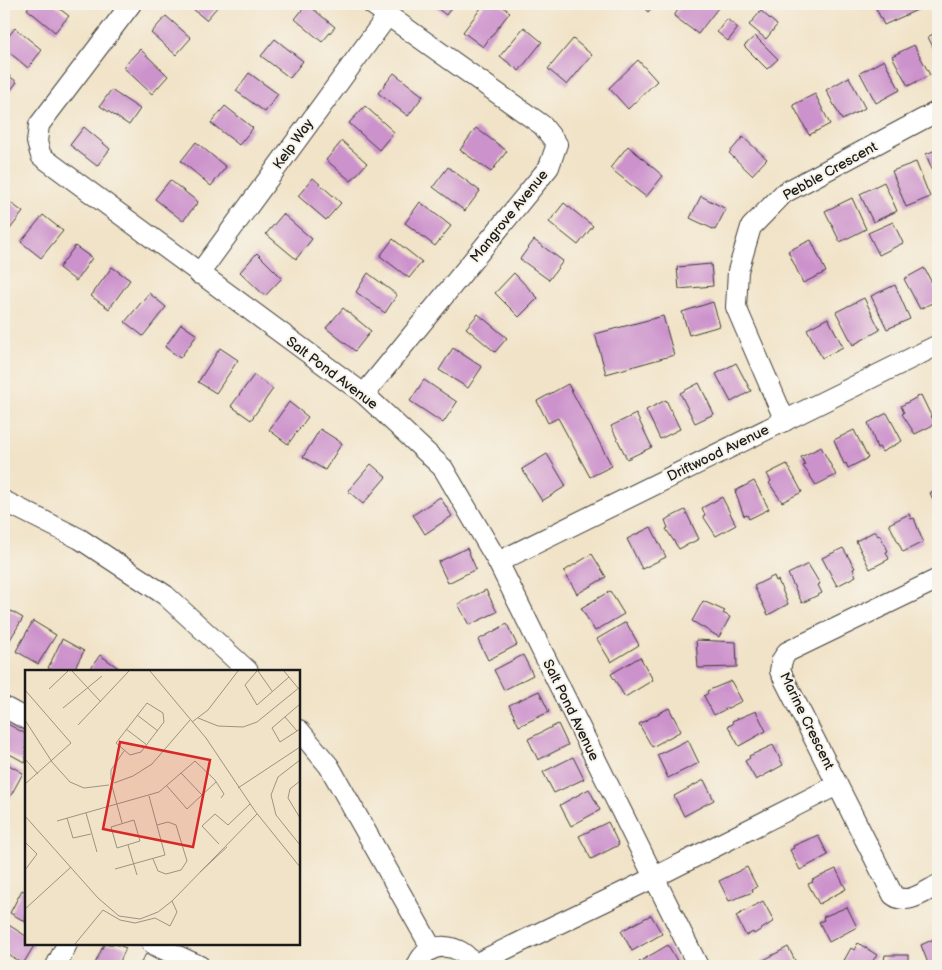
<svg xmlns="http://www.w3.org/2000/svg" width="942" height="970" font-family="'Balsamiq Sans',sans-serif">
  <rect width="100%" height="100%" fill="#f7f3e8"/>
  <filter id="ink" filterUnits="userSpaceOnUse"><feTurbulence type="fractalNoise" baseFrequency=".02" numOctaves="2"/><feDisplacementMap in="SourceGraphic" scale="10" xChannelSelector="R" yChannelSelector="G"/><feConvolveMatrix kernelMatrix="1 2 1 2 8 2 1 2 1" color-interpolation-filters="sRGB"/></filter>
  <filter id="wash" filterUnits="userSpaceOnUse"><feTurbulence type="fractalNoise" baseFrequency=".0096" numOctaves="4" result="noise"/><feDisplacementMap in="SourceGraphic" scale="20" xChannelSelector="R" yChannelSelector="G"/><feGaussianBlur stdDeviation="1.12" result="paint"/><feColorMatrix in="noise" values="0 0 0 0 0 0 0 0 0 0 0 0 0 0 0 0 0 1.4 0 .05"/><feComposite in="paint" operator="in"/></filter>
  <g filter="url(#wash)">
    <rect width="100%" height="100%" fill="#f1e3c8"/>
    <g id="blocks">
      <g fill="#cc92cc">
        <path d="M31,4H53L69,16L55,32L27,9Z"/>
        <path d="M187,4H220L206,20Z"/>
        <path d="M307,4L335,27L322,42L295,19Z"/>
        <path d="M432,4H454L446,15Z"/>
        <path d="M484,4H499L510,12L483,47L463,32Z"/>
        <path d="M640,4H655L648,12Z"/>
        <path d="M682,4H721L698,34L674,16Z"/>
        <path d="M874,4H930L884,25Z"/>
        <path d="M761,11L777,25L766,39L749,25Z"/>
        <path d="M166,16L191,38L176,55L151,33Z"/>
        <path d="M727,19L738,28L728,41L717,32Z"/>
        <path d="M524,27L542,42L519,71L500,56Z"/>
        <path d="M15,28L42,50L28,68L4,48V42Z"/>
        <path d="M938,31V57L928,37Z"/>
        <path d="M755,36L778,59L767,69L744,46Z"/>
        <path d="M275,39L303,61L290,78L261,56Z"/>
        <path d="M573,39L592,55L567,85L548,69Z"/>
        <path d="M914,45L930,75L908,86L892,56Z"/>
        <path d="M140,49L168,76L152,94L123,67Z"/>
        <path d="M638,60L657,81L628,109L609,88Z"/>
        <path d="M884,60L900,90L876,103L860,73Z"/>
        <path d="M4,72L17,82L4,99Z"/>
        <path d="M249,73L278,94L265,112L236,91Z"/>
        <path d="M394,73L423,96L408,116L378,93Z"/>
        <path d="M849,77L865,108L842,120L826,90Z"/>
        <path d="M111,90L140,109L129,125L100,106Z"/>
        <path d="M815,94L830,124L809,135L793,105Z"/>
        <path d="M225,106L253,128L239,145L211,123Z"/>
        <path d="M365,106L394,132L379,150L349,123Z"/>
        <path d="M84,127L110,149L97,166L70,145Z"/>
        <path d="M476,128L507,151L491,172L460,150Z"/>
        <path d="M743,137L767,159L752,175L729,153Z"/>
        <path d="M342,141L367,163L351,181L326,160Z"/>
        <path d="M196,142L226,167L211,186L181,161Z"/>
        <path d="M628,146L663,176L646,197L610,168Z"/>
        <path d="M938,149V185L926,154Z"/>
        <path d="M916,162L930,197L906,207L892,171Z"/>
        <path d="M448,167L480,191L465,211L433,187Z"/>
        <path d="M313,178L341,203L326,220L298,196Z"/>
        <path d="M170,180L198,202L183,221L155,199Z"/>
        <path d="M884,182L897,211L873,222L860,194Z"/>
        <path d="M701,196L726,209L715,230L690,218Z"/>
        <path d="M4,198L23,212L4,237Z"/>
        <path d="M852,198L866,229L840,242L825,211Z"/>
        <path d="M420,202L451,226L435,246L405,223Z"/>
        <path d="M564,203L593,226L578,245L549,222Z"/>
        <path d="M283,214L312,239L296,259L266,234Z"/>
        <path d="M43,215L63,231L41,258L21,242Z"/>
        <path d="M893,222L903,243L879,255L868,233Z"/>
        <path d="M393,239L422,262L409,278L380,256Z"/>
        <path d="M534,240L563,261L549,280L520,259Z"/>
        <path d="M811,240L826,272L803,283L788,251Z"/>
        <path d="M75,246L92,258L76,281L59,268Z"/>
        <path d="M257,253L282,278L265,296L240,272Z"/>
        <path d="M711,264L713,286L679,289L677,267Z"/>
        <path d="M112,267L130,280L109,309L91,296Z"/>
        <path d="M924,268L938,294V300L920,309L904,279Z"/>
        <path d="M368,273L397,295L385,313L356,292Z"/>
        <path d="M514,273L538,298L519,317L495,293Z"/>
        <path d="M895,285L910,319L887,329L871,296Z"/>
        <path d="M149,293L166,307L143,336L125,322Z"/>
        <path d="M864,298L880,330L853,345L836,312Z"/>
        <path d="M713,302L720,326L689,335L682,312Z"/>
        <path d="M343,308L371,331L355,351L326,328Z"/>
        <path d="M478,314L507,338L495,352L466,328Z"/>
        <path d="M663,316L674,355L606,374L595,334Z"/>
        <path d="M828,318L843,347L822,358L807,329Z"/>
        <path d="M181,324L197,335L180,358L165,347Z"/>
        <path d="M220,348L238,360L216,393L198,382Z"/>
        <path d="M453,348L482,367L468,388L439,370Z"/>
        <path d="M736,363L751,391L731,402L716,374Z"/>
        <path d="M254,375L273,389L251,420L231,406Z"/>
        <path d="M424,380L457,402L443,423L410,401Z"/>
        <path d="M699,383L714,414L695,423L680,393Z"/>
        <path d="M568,384L612,466L590,477L558,418L548,423L537,401Z"/>
        <path d="M921,395L935,424L915,434L902,414L904,413L901,406Z"/>
        <path d="M666,400L680,429L660,439L646,410Z"/>
        <path d="M289,402L308,417L288,444L269,430Z"/>
        <path d="M887,413L902,441L882,452L879,447L877,448L868,423Z"/>
        <path d="M636,414L652,447L627,459L611,426Z"/>
        <path d="M320,429L342,443L325,470L303,457Z"/>
        <path d="M854,430L868,458L848,468L846,463L844,464L834,440Z"/>
        <path d="M821,447L836,475L816,485L803,466L805,465L801,457Z"/>
        <path d="M547,454L566,486L542,501L522,469Z"/>
        <path d="M371,464L386,477L363,504L348,491Z"/>
        <path d="M787,464L802,492L782,502L769,483L771,481L767,474Z"/>
        <path d="M754,481L769,509L749,519L747,515L744,516L735,491Z"/>
        <path d="M938,488V510L930,493Z"/>
        <path d="M440,497L452,516L425,534L413,515Z"/>
        <path d="M722,497L736,525L716,536L703,516L705,515L702,508Z"/>
        <path d="M685,510L699,539L679,549L666,529L668,528L665,520Z"/>
        <path d="M909,514L911,519L914,518L923,542L903,552L889,524Z"/>
        <path d="M651,527L666,557L642,569L627,539Z"/>
        <path d="M875,531L878,536L880,535L888,551L886,552L889,559L870,569L856,541Z"/>
        <path d="M467,548L476,569L448,583L438,562Z"/>
        <path d="M843,548L855,568L853,569L856,576L837,586L822,558Z"/>
        <path d="M592,554L606,577L577,594L564,571Z"/>
        <path d="M808,564L820,584L818,585L822,593L802,603L788,574Z"/>
        <path d="M774,576L776,581L778,580L788,604L768,615L754,586Z"/>
        <path d="M486,590L497,612L469,625L458,604Z"/>
        <path d="M610,591L624,614L595,631L581,608Z"/>
        <path d="M703,601L725,611L723,613L730,617L719,637L692,621Z"/>
        <path d="M4,607L23,618L5,648L4,647Z"/>
        <path d="M33,621L56,635L38,664L16,651Z"/>
        <path d="M626,622L639,645L611,662L597,639Z"/>
        <path d="M507,624L517,645L488,660L478,640Z"/>
        <path d="M62,639L84,651L73,671H54L48,668Z"/>
        <path d="M696,640L736,642L737,667L698,668Z"/>
        <path d="M100,655L120,669L118,671H89Z"/>
        <path d="M523,655L533,675L504,690L494,670Z"/>
        <path d="M640,657L653,680L625,697L611,674Z"/>
        <path d="M731,681L742,701L714,715L704,696L708,693L707,691Z"/>
        <path d="M539,691L549,712L519,726L509,705Z"/>
        <path d="M669,708L681,731L652,747L639,724Z"/>
        <path d="M756,711L766,731L739,746L728,726L733,724L732,721Z"/>
        <path d="M4,722L26,734V763L4,751Z"/>
        <path d="M558,724L568,745L538,760L528,739Z"/>
        <path d="M688,740L699,763L668,778L657,755Z"/>
        <path d="M773,745L783,765L756,780L745,761L750,758L749,756Z"/>
        <path d="M573,757L584,779L554,793L543,772Z"/>
        <path d="M4,762L23,773L10,797L4,793Z"/>
        <path d="M704,780L714,800L684,816L674,796Z"/>
        <path d="M589,789L600,810L571,826L560,805Z"/>
        <path d="M608,822L619,845L591,859L579,836Z"/>
        <path d="M818,835L828,855L800,870L790,850L794,848L793,846Z"/>
        <path d="M747,867L757,887L752,889L753,892L729,901L719,881Z"/>
        <path d="M836,869L846,889L819,904L808,884L813,882L812,880Z"/>
        <path d="M22,890L26,892V922L10,913Z"/>
        <path d="M763,901L774,921L754,934L753,932L746,936L736,916Z"/>
        <path d="M847,907L857,927L829,942L819,922L824,920L823,917Z"/>
        <path d="M651,915L662,934L632,951L621,931Z"/>
        <path d="M4,922L26,936V944H35L23,964L4,952Z"/>
        <path d="M938,937V966H929L921,945Z"/>
        <path d="M858,943L877,955L869,966H843L842,964L851,948L854,950Z"/>
        <path d="M104,944H116L126,948L118,966H94Z"/>
        <path d="M668,945L680,966H641L639,962Z"/>
        <path d="M788,947L798,966H762L760,962Z"/>
        <path d="M146,954L168,966H139Z"/>
        <path d="M885,955H908V966H883Z"/>
      </g>
    </g>
  </g>
  <g filter="url(#ink)">
    <use href="#blocks" fill-opacity="0" stroke="#3c3a36" stroke-width="1"/>
    <g fill="none" stroke-linecap="round" stroke-linejoin="round">
      <defs>
        <g id="street">
          <path d="M131,4L39,125L37,142L41,156L364,394L443,468L498,562L698,966"/>
          <path d="M199,274L388,15"/>
          <path d="M364,394L549,167L557,144L542,125L372,4"/>
          <path d="M785,421L736,307L738,271L751,227L784,193L938,111"/>
          <path d="M4,501L80,539L165,595L248,671"/>
          <path d="M498,562L938,345"/>
          <path d="M938,579L787,652L782,660L780,671L893,895C907,906 924,892 938,885"/>
          <path d="M4,707L26,719"/>
          <path d="M299,730L329,766L432,949"/>
          <path d="M152,944L200,966"/>
          <path d="M473,965L653,878L837,785"/>
          <path d="M56,966L67,944"/>
          <path d="M417,966C427,939 462,942 474,966"/>
        </g>
      </defs>
      <use href="#street" stroke="#3c3a36" stroke-width="22"/>
      <use href="#street" stroke="#fff" stroke-width="20"/>
    </g>
  </g>
  <g text-anchor="middle" dominant-baseline="central" stroke-width="4" stroke-linejoin="round" paint-order="stroke">
    <g font-size="14" fill="#1c1c1c" stroke="#f7f3e8">
      <text transform="translate(293 144) rotate(-54)">Kelp Way</text>
      <text transform="translate(830 171) rotate(-29)">Pebble Crescent</text>
      <text transform="translate(509 216) rotate(-51)">Mangrove Avenue</text>
      <text transform="translate(332 373) rotate(37)">Salt Pond Avenue</text>
      <text transform="translate(718 453) rotate(-26)">Driftwood Avenue</text>
      <text transform="translate(571 710) rotate(64)">Salt Pond Avenue</text>
      <text transform="translate(807 721) rotate(64)">Marine Crescent</text>
    </g>
  </g>
  <g transform="translate(25 670)">
    <rect width="275" height="275" fill="#f1e3c8"/>
    <path fill="none" stroke="#9c9383" stroke-width="1" d="M47,1L76,32M125,1L181,68L230,141L275,197M232,1L220,15L232,35L264,7M233,1L247,21M259,1L273,18M24,19L43,1M0,20L46,73L0,114M122,33L138,43L139,52L116,82L105,85L91,73ZM275,34L247,58L255,72L275,59M38,38L77,6M112,45L133,61M260,47L272,61M173,48L193,56L218,57L232,52L275,17M0,50L27,92L45,112L59,118L84,115M167,52L183,40L213,1M53,55L104,1M101,59L122,75M0,89L13,104M275,90L253,107L246,125L251,145L275,175M156,103L177,125M86,110V100L99,81M275,111L265,119L263,128L275,148M89,113L108,106L127,94L165,50M87,116L97,153M142,116L162,139L191,112M213,118L275,77M61,143L72,182M0,146L73,228L94,246L115,249L133,242L147,231L232,144M42,148L48,168L66,164M109,150L115,171L92,178L86,157ZM32,151L134,122L170,91L190,110L199,124L196,128M0,172L12,184L0,200M194,174L177,156L190,144L203,155L225,134M103,175L112,205M128,189L133,201L141,204L156,200L162,191L151,155L143,152L132,155M90,199L140,185L124,126M175,202L202,177M0,239L46,197M50,274L78,240L95,250L110,253L130,248L145,256L152,242L147,231"/>
    <path fill="#d62828" fill-opacity="0.15" stroke="#d62828" stroke-width="2.5" d="M95,72L185,90L168,177L78,159Z"/>
    <rect width="275" height="275" fill="none" stroke="#1c1c1c" stroke-width="2.5"/>
  </g>
  <rect width="942" height="970" fill="none" stroke="#f7f3e8" stroke-width="20"/>
</svg>
